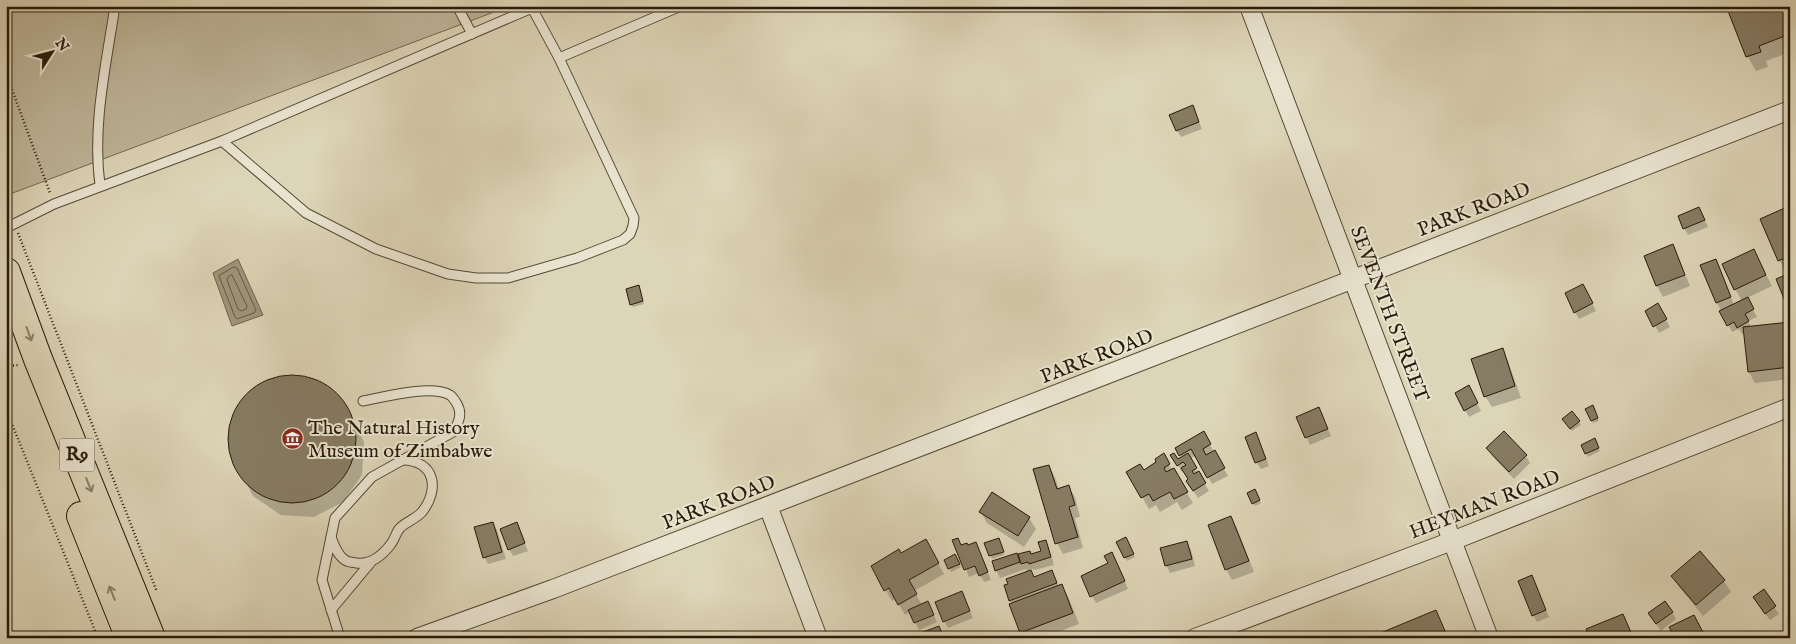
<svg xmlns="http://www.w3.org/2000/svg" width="1796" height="644" font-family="'IM FELL English',serif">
  <rect width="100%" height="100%" fill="#ddd5b7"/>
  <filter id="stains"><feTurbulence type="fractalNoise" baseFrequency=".004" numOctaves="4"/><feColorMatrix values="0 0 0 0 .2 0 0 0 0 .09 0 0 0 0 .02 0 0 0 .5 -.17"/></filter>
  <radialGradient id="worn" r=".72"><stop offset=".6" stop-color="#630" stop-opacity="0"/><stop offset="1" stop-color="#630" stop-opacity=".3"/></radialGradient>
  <path fill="#beb599" stroke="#726851" d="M6,6H510L10,194L6,184Z"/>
  <path fill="#9f957c" stroke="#6f644e" d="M238,259L263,315L232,326L213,273Z"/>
  <g fill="#0003">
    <path d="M1728,6H1751L1753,11L1790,6V52L1766,61L1768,67L1756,71L1748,57Z"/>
    <path d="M1196,114L1202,129L1181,137L1177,130Z"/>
    <path d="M1790,215V270L1785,272L1761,219Z"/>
    <path d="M1703,216L1708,227L1688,235L1684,228Z"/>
    <path d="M1672,246L1678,257L1690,286L1663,297L1657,286Z"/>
    <path d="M1754,251L1772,286L1747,298L1757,317L1748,321L1751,327L1790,324V379L1755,383L1749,372L1744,333L1742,334L1739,329L1732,332L1717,303L1702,266L1719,267L1734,305L1742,301L1735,289Z"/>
    <path d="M640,290L644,304L633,307L631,304Z"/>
    <path d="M1587,293L1596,311L1579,319L1575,312Z"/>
    <path d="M1658,305L1670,327L1659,333L1647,311Z"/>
    <path d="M1502,350L1508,361L1521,398L1492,407L1485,396Z"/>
    <path d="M280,376L313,378L340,397L364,442L362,475L343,502L314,517L281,515L253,496L230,451L232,418L250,390Z"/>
    <path d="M1469,387L1481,411L1469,417L1465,410Z"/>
    <path d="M1594,410L1599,421L1593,423L1592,420Z"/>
    <path d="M1322,416L1331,436L1310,445L1298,417Z"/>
    <path d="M1579,422L1581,425L1572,431L1565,423Z"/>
    <path d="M1203,433L1228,476L1212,484L1196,455L1190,459L1209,491L1198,498L1187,481L1190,480L1184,470L1182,472L1172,456L1178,461L1182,458L1176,448Z"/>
    <path d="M1504,433L1526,456L1530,463L1514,479L1492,456L1488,449Z"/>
    <path d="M1594,440L1600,451L1588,457L1583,445Z"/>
    <path d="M1259,441L1269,466L1261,469L1256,462Z"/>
    <path d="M1163,455L1193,503L1182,510L1177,502L1160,512L1156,505L1149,509L1128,473L1144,471L1158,463Z"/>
    <path d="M1049,466L1055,477L1059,489L1068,486L1075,497L1080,517L1075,518L1083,548L1063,554L1057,543Z"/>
    <path d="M1254,491L1261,503L1255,506L1248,494Z"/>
    <path d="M981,512L1029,518L1036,529L1024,547L987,523Z"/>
    <path d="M1231,517L1237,528L1254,572L1232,580L1226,569Z"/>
    <path d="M493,523L497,530L506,559L488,564L484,557Z"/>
    <path d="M517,524L528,551L513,556L509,549Z"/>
    <path d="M1125,539L1135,557L1127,561L1118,543Z"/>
    <path d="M926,541L944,574L914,591L922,605L928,603L937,622L919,630L910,612L905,615L896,599L892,601L872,566L900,555Z"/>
    <path d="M954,541L961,546L968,547L976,544L991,580L984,582L979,573L969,577Z"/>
    <path d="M1045,541L1049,548L1054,565L1034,570L1033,569L1029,570L1034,578L1052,571L1059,587L1062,586L1068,596L1079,624L1042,638H1024L1005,586L1027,572L1026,569L1000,578L996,570L1016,554L1020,562L1031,555L1042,552Z"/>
    <path d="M1000,543L1004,555L992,559L986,544Z"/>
    <path d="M1187,543L1191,550L1195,566L1170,573L1166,565Z"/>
    <path d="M1700,552L1724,581L1731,592L1703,616L1679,587L1672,576Z"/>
    <path d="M955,555L961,567L951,572L945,560Z"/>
    <path d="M1115,561L1128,589L1096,603L1092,596Z"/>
    <path d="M1535,584L1549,617L1537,622L1533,615Z"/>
    <path d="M1763,591L1779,614L1770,620L1758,604Z"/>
    <path d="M961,592L973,618L948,628L944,621Z"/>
    <path d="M1672,612L1676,619L1661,631L1649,614Z"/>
    <path d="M1623,616L1634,638H1592Z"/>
  </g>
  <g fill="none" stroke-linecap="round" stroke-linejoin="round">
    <g stroke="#635842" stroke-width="1">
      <path d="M234,267L237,268L256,310L254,313L237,319L235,317L219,276Z"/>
      <path d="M232,275L247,306L246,309L241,311L238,309L227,280L228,277Z"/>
    </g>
  </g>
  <g fill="#867b63" stroke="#271a09">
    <path d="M1726,6H1750L1752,11L1763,6H1790V34L1759,46L1761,52L1746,57Z"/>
    <path d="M1193,105L1199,122L1176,131L1169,115Z"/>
    <path d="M1699,207L1705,220L1683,229L1678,216Z"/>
    <path d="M1787,207L1790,214V256L1778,261L1760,219Z"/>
    <path d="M1673,244L1685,275L1656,286L1644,256Z"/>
    <path d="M1754,249L1766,275L1734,290L1722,264Z"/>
    <path d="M1716,259L1731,297L1716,303L1700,265Z"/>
    <path d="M1790,273V305L1787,306L1776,279Z"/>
    <path d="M1583,284L1593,303L1574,313L1565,293Z"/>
    <path d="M639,285L643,301L630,305L626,289Z"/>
    <path d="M1748,297L1754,309L1745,314L1749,321L1737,328L1734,322L1727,326L1719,311Z"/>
    <path d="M1658,303L1667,319L1653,327L1645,311Z"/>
    <path d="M1790,322V367L1748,372L1743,327Z"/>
    <path d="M1503,348L1515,386L1484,397L1471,359Z"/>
    <circle cx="292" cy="439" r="64"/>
    <path d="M1469,385L1478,403L1464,411L1455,393Z"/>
    <path d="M1593,405L1598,418L1591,421L1585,409Z"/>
    <path d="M1319,407L1328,429L1305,438L1296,417Z"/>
    <path d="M1572,411L1580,421L1570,429L1562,419Z"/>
    <path d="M1204,431L1211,444L1203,449L1206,455L1215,450L1225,468L1207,478L1191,449L1179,456L1175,448Z"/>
    <path d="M1504,431L1527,455L1509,472L1486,448Z"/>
    <path d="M1256,432L1266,459L1255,463L1245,437Z"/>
    <path d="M1595,438L1599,448L1585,454L1581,445Z"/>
    <path d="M1164,453L1170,464L1164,468L1166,472L1174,468L1188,492L1174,499L1170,492L1153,501L1149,494L1141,498L1126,472L1140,464L1144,470L1156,462L1155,459Z"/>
    <path d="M1174,453L1178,459L1188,453L1197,468L1192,471L1194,474L1199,471L1206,483L1193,491L1186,481L1188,479L1181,468L1186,465L1183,462L1177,466L1170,455Z"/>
    <path d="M1049,465L1057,489L1069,485L1075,505L1069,507L1078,537L1055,544L1033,469Z"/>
    <path d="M1255,489L1260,500L1252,504L1247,493Z"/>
    <path d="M992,492L1030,517L1018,536L979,512Z"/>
    <path d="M1231,516L1249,561L1225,570L1208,525Z"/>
    <path d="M493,522L502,552L483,558L474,527Z"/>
    <path d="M517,522L525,543L508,550L500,529Z"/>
    <path d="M1126,537L1134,554L1124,558L1116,542Z"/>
    <path d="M958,538L961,545L967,543L968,545L976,542L988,572L979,576L975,566L964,570L952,540Z"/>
    <path d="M999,538L1004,552L989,556L984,543Z"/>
    <path d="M926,539L939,563L909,580L917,594L898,605L889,588L884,591L871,566L899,549L901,553Z"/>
    <path d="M1046,540L1051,557L1029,564L1028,562L1021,564L1018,554L1030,551L1031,554L1041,551L1038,542Z"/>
    <path d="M1187,541L1192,559L1165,566L1160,548Z"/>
    <path d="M1700,551L1725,580L1696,605L1671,576Z"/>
    <path d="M1112,552L1125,581L1090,597L1081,576L1108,563L1104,556Z"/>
    <path d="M1017,553L1020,562L995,571L992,561Z"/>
    <path d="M955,554L960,564L948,569L944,560Z"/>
    <path d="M1031,570L1034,577L1052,570L1057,583L1009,601L1004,585L1008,584L1006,579Z"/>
    <path d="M1532,575L1546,610L1532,616L1518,581Z"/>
    <path d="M1062,584L1073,613L1020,633L1009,604Z"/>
    <path d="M1764,589L1776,606L1765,614L1753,597Z"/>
    <path d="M962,591L970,611L943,622L935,602Z"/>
    <path d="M928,601L934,615L914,623L908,610Z"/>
    <path d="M1665,601L1673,612L1656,624L1648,613Z"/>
    <path d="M1436,610L1448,638H1379L1378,634Z"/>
    <path d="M1623,614L1633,637L1590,638L1586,629Z"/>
    <path d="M1694,615L1706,638H1675L1669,627Z"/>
    <path d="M939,626L944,638H910V637Z"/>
  </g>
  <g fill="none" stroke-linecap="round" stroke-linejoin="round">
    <defs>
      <g id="service">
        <path d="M457,6L472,34"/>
        <path d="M535,6L532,8L559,58L681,6"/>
        <path d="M222,141L306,213L376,249L448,274L476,278H508L577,258L623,240L630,234L633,226L634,218L559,58"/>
        <path d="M100,185C92,126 106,65 115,6"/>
        <path d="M6,228L54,204L222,141L532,8"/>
        <path d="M331,537C334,545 337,555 345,560C347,562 352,562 356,563C371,565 382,556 391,544C395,539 396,532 400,528C407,521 416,519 422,512C440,489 435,461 403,460"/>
        <path d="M331,610L371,562"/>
        <path d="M1228,625L1229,638"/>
        <path d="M340,638L322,580L335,518L372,477L453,432C458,424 463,414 457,404C455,401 453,397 450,395C432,384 384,397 363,401"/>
      </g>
      <g id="minor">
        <path d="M1249,6L1489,638"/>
        <path d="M768,506L818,638"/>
        <path d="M417,638L553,589L1790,110"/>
        <path d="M1195,638L1452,541L1790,407"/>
      </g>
      <g id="trunk">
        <path d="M6,272L38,359L151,638"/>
        <path d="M81,516L130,638"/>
      </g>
    </defs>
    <use href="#service" stroke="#544934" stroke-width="11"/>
    <use href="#minor" stroke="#544934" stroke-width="20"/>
    <use href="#trunk" stroke="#271a09" stroke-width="30"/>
    <g stroke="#271a09" stroke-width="2.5" stroke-dasharray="1 2.5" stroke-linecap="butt">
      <path d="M6,73L50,193"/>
      <path d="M6,202L11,214"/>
      <path d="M18,233L157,592"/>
      <path d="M6,366L20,365"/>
      <path d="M6,409L98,638"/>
    </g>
    <use href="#service" stroke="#e9e4d0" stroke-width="9"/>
    <use href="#minor" stroke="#e9e4d0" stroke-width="18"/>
    <use href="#trunk" stroke="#ddd5b7" stroke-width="28"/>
  </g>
  <defs><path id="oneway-shaft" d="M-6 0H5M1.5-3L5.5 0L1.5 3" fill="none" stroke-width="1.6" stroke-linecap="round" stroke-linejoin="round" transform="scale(1.25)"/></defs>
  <g stroke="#8b8169">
    <use href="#oneway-shaft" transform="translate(29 334) rotate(70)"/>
    <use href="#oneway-shaft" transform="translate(89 485) rotate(68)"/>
    <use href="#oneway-shaft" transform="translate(112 593) rotate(-112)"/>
  </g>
  <defs>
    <symbol id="museum-disc" viewBox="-11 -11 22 22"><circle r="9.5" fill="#8f2418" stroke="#e9e4d0"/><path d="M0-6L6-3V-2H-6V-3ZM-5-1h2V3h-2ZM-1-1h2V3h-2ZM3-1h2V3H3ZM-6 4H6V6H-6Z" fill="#fff"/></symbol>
  </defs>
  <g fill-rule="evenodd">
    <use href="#museum-disc" x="280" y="426" width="25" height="25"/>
  </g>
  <g text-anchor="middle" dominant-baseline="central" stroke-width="4" stroke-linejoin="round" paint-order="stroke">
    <rect fill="#e9e4d0" stroke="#615745" stroke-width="1" x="59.5" y="438.5" width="35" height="33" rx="4"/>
    <g font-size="19" font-weight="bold" fill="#271a09">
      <text x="77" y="455">R9</text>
    </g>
    <g font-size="20" fill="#271a09" stroke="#e9e4d0">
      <text transform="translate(1474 210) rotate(-21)">PARK ROAD</text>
      <text transform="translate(1389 314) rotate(69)">SEVENTH STREET</text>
      <text transform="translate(1097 357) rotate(-21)">PARK ROAD</text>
      <text transform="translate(719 503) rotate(-21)">PARK ROAD</text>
      <text transform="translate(1485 505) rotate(-21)">HEYMAN ROAD</text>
    </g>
    <g font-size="20" fill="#271a09" stroke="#e9e4d0" text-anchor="start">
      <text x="308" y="428">The Natural History<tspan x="308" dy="23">Museum of Zimbabwe</tspan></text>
    </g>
  </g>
  <rect width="1796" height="644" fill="none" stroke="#ddd5b7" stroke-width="25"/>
  <rect x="8" y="8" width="1781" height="629" fill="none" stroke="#271a09" stroke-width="2.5"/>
  <rect x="12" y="12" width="1771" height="619" fill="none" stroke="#271a09"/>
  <g transform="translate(52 52) rotate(54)" stroke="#e9e4d0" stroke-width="4" paint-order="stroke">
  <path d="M0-4L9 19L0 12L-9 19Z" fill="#271a09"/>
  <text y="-8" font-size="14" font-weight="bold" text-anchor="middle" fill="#271a09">N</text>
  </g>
  <rect width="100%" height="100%" filter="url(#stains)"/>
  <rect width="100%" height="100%" fill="url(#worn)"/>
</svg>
